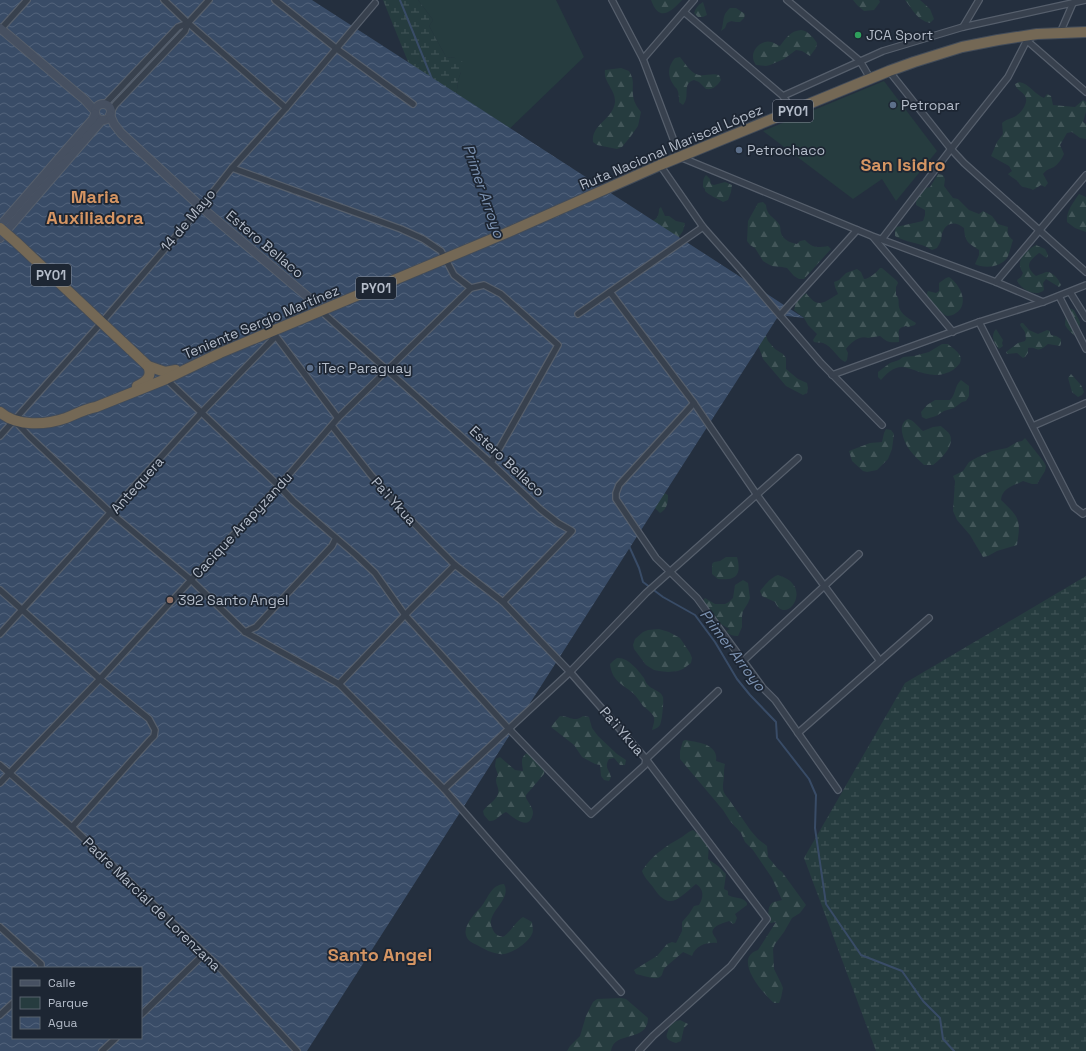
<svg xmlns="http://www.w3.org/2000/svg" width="1086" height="1051" font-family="'Space Grotesk',sans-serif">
  <defs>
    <pattern id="forest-firs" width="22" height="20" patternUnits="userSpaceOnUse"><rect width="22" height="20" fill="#263c3f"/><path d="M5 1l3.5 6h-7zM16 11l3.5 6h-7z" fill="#435659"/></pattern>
    <pattern id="wetland-marsh" width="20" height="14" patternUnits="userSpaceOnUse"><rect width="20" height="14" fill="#263c3f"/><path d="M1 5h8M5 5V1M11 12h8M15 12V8" fill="none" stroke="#435659"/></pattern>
    <pattern id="water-waves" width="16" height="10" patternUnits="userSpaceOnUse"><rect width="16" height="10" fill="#394c67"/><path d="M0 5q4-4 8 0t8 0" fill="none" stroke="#53647b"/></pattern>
  </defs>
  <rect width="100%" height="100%" fill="#242f3e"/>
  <g fill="#263c3f">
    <path d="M418,0H556L584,57L475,162L455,107L458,80L461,72L455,58L446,57L429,26L433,20Z"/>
    <path d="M884,81L937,151L896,201L882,179L853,199L763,131Z"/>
  </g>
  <g fill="url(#forest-firs)">
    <path d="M651,0H682C670,13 659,22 651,0Z"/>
    <path d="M853,0H879L880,2L874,10L864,11L857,5Z"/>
    <path d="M905,0H920L930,9L934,19L930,23C918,21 912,9 905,0Z"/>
    <path d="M703,2L707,15L703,17H698L694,13C696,8 698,5 703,2Z"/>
    <path d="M730,8H736L745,14L744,18L740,22H736L731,21L727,23L725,28L721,31C725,21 721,16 730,8Z"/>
    <path d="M801,30C808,31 813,37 817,43L816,48L810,56L802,51L796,50L784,59L770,65L766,66L756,65C749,56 755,45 765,42C770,40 776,44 780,46C786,38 790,31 801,30Z"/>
    <path d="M680,57C685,63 690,73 699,75C706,76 712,73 719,75L721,80C717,86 713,90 706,89L699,82L694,80C681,84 691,96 683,105L679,102C679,98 679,93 677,89C676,88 674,86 673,84C667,75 668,66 675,58Z"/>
    <path d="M621,68L629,71C635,81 632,84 633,94C633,101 637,107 641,112L638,126L631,136L622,147L617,149L597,145L593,142C591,124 613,120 615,102C616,90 603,82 605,70Z"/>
    <path d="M1019,82C1030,84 1034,94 1044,98L1047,94L1051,96L1053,105L1075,107L1083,100L1086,102V112L1083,122L1086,124V139L1080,138L1072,132L1067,133L1060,145L1064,154C1062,159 1058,164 1054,167C1049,169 1046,170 1043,174L1048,183L1045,187L1041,185L1033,190C1030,188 1027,188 1023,187C1020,186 1019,182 1016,180C1014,178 1011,177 1008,174L1012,171L1009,166L991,156L997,142L1003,134L1002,123C1006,119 1011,119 1016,116C1022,112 1029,102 1025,96C1022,91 1017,91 1015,84Z"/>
    <path d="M938,174L943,175L945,179L944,186L953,198L958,199L969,210L979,214L983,211L992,216L998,224L1008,227C1007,233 1008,236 1013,240C1011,245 1010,253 1007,258C1001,267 984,269 975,264L979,255V250C968,243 965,242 964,228C957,222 948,221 943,231C941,234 942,237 941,240C940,243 938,246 937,248L932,250C921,242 906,243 895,236V231L896,227L923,221L925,215V210L916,205V200L925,188L930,187Z"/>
    <path d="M706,175L710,179L711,184L714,185L725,182L732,185L731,192L728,200L723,202C717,198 710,196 705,191V189L703,187C703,182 703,178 706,175Z"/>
    <path d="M1079,194L1086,197V232L1075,228L1067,222C1066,211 1073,203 1079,194Z"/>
    <path d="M763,202L766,205C767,216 773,216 779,224C781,227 780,230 781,233C783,240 791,243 797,244L800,241L805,240C812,248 818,248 828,246L831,249L804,279H799L794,276L787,268L782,267L772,266L768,264L763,261L755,248L750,245L747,241L748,221L758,203Z"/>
    <path d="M661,207L665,216H669L676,221L685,223L683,231L676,241L647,224C655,220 659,218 659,209Z"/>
    <path d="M1036,245L1045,249L1048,255L1047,258C1044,257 1042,254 1039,253C1029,261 1024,266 1036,276C1039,275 1043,273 1046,272C1053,271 1059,280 1061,285L1059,287L1046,279L1043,283L1044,290C1036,298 1020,289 1017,280L1021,277L1023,273C1014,261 1026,250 1036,245Z"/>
    <path d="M880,268H882L897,281L898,283L896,287V295C900,299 898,302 899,307C901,315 910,319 916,323L915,325L908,327L906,326C895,328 900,334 899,342C889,343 887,342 880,336L868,338C860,335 851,342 846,349L848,353L847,360L845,362C837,358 833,347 823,343C820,342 817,343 814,342L813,340L817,334L808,325L804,318L794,310L796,302L806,293C818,309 823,303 838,294L835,287L834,282L839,280L846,273L857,269L861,272L864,279C869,279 877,272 880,268Z"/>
    <path d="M949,277C960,284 970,304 956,313C954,315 950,316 947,316C943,315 936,306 933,304C929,300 925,296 928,291L936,293L939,291V283L946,278Z"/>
    <path d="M1069,308L1074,310L1080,322L1078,339C1074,334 1068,331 1065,325L1066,312Z"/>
    <path d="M1021,323H1023L1029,330L1038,334L1047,330L1050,331V333L1051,335L1056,336L1061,339V344L1060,346L1048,344C1035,355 1039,346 1028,348V353L1025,357L1023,358L1017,353L1007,354L1006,352L1018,343L1025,341L1026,339L1025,332L1020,325Z"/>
    <path d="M762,326L768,341L775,349L783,354L786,358V369L798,379L807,383L808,388L807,393L803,395L786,386L763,359L758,345Z"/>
    <path d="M996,329L1003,340L1002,343L1003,346L999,349C994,343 990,336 996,329Z"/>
    <path d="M942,344H948C953,349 964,354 960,363C958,366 955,368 953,370C940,378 927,375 914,370C910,369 906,367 902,367C893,367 886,374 881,380L878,377V372L890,363L899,360L903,357L914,356L929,352Z"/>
    <path d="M1071,374L1081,385L1084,392L1082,395L1078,397L1072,392L1068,378Z"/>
    <path d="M961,380L969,386V396L966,401L962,402L954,408L944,411L936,416L926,419L922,417L921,412L927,405L935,400H950C956,395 954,386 961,380Z"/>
    <path d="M908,419C914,420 918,427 923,431L933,427L941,426C944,429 949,432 950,435C955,446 940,460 933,465H924C914,456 904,446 902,432C901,426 903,421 908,419Z"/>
    <path d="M886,429L891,430L894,434L892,449L888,459L877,470L867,472L863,471L852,461L849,451L870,443L882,442L884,433Z"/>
    <path d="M1025,438L1044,462L1046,466L1045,471L1037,484H1032L1023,481C1013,486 1002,488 1001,500C1020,518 1021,520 1017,545L997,551L988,556L983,557L970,535L957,520L953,511L955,481L953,476L963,471L969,462L978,457L992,451L1007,448L1017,442L1022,441Z"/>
    <path d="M655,488L668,495C668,503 667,509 660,513L653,506Z"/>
    <path d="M726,557H737C742,575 736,581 718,579L712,574V564L714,562L720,561Z"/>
    <path d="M778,575C783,577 789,579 792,583C806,598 784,623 775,602L762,596L760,591C766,584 770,578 778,575Z"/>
    <path d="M743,580L748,583L750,598L748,603L743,611L742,616V627L738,636C733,636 729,635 726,631L730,629C720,626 709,611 702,602L705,598L715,604H725L729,602L733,598L735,585Z"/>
    <path d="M659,629L669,632L680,638L690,653L692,658L691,663L683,669L678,671L668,672L659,671L654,670L646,665L634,649L633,645L635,639L643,632L648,630Z"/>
    <path d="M617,658C628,657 638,670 644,678C645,680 646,684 649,686C653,690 661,691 663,697C664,701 662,722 660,725C658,728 655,729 652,730C653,726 655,721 654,717C652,713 647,709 643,706C640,702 637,697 633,693C622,684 612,681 610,664L613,661Z"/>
    <path d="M560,716C571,716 573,723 583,716L589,717L592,728L598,736L617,754L626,760L625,765H620L614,758L609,759C604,767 609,769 611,777L609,781L604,780L601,776L600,765L595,764L582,757L574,745L551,727L554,723Z"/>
    <path d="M685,740C697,742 719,744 716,761L725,764C724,768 724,772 724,777C723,785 721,791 728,798L751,831L758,839L767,846L768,857L778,869L782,872L806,905L800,913L792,918L784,932L775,944L773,949L774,969L781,983L783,988L781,998L779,1003H774C763,994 732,958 758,950L776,922L770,923C768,917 767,907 772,903C775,901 780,901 782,900L772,878L753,850L745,842L741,833L730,821L723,810L680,759V751L683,741Z"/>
    <path d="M527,753H530C537,760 546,765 544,774L526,795V798C528,802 533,808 533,813C533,814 532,818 531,819C526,829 512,816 506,812C500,814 496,822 489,821L484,815L483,811C487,805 494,802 497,796C502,787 492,784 498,775L495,766L496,759L500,757L515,770L523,771C522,762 520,758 527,753Z"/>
    <path d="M693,830L701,836L709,844L708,859L718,866L726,874L724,889L728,891V895C735,899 742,896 747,903V905L735,914L737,918L735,923L733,924L729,921C724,923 710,926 713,934C715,938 717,938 717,943C707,942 696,945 692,956L683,952C680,955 665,967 664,969C662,973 663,977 657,978C653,979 641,975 636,974L634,970L657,956L667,944L672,942L676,943L682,931V922L689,914L694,906L699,905C704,897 704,889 696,884C678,899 669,912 653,887C649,882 644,877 642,871C652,855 666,846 682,837C686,834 688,832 693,830Z"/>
    <path d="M504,884C513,901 483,913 493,930C495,934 498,936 503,937C511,932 514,923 523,917L532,922C532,926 534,930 532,934C528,943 509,956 500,954C491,953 484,949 477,945C473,943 467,941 466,935C463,926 475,913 481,907C489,897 491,885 504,884Z"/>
    <path d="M621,998L626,999L648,1018C648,1043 614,1030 611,1051H567L570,1046L580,1036L586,1016L593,1002L597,999Z"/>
    <path d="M680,1020L688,1024L684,1028L681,1041L676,1043C673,1042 669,1041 667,1038C666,1035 667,1034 668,1031C670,1024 673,1022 680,1020Z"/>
  </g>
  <g fill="url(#wetland-marsh)">
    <path d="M383,0H418L433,20L429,26L446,57L455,58L463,62L461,72L458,80L455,107L415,79Z"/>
    <path d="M1086,576V1051H876L804,858L905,683Z"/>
  </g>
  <path fill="url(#water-waves)" fill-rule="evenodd" d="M0,0H312L804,318L779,315L307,1051H0ZM13,968H141V1038H13Z"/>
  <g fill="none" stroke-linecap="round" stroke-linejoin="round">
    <g stroke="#394c67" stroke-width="2">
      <path d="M400,0L432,79"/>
      <path d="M629,546L639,568L643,582L663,597L695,615L715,642L737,679L750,695L776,722L777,738L809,779L816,795L815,828L826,904L861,955L902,971L923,1001L940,1018L943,1039L954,1051"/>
    </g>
    <defs>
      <g id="street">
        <path d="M164,0L188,23L286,108"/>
        <path d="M275,0L337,49L413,104"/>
        <path d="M612,0L643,59L680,157L872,236L996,282L1043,302"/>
        <path d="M787,0L860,61L870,78"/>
        <path d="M684,12L783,96L793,111"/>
        <path d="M963,27L979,0"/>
        <path d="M0,30L27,0"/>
        <path d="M1060,33L1073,3"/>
        <path d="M1024,38L1086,92"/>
        <path d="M643,59L694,0"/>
        <path d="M889,71L951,149L964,163L1086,272"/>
        <path d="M783,96L883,51L963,27L1086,0"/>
        <path d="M105,104L178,27L188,23"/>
        <path d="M111,112L115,105L185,31L188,23L209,0"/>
        <path d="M660,165L703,227L741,270L821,363L882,425"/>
        <path d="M232,168L401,229L423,239L441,251L454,275L471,288L484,285L501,294L558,345L491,463"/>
        <path d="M873,237L953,332"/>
        <path d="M882,239L951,149L1008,77L1027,40L1032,37"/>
        <path d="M996,282L1086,175"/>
        <path d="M610,292L694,403L757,495L880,661"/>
        <path d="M1070,292L1086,318"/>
        <path d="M1059,296L1086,349"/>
        <path d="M321,311L491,463L540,509L558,523L572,531L503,602"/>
        <path d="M578,314L703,227"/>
        <path d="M780,315L857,230"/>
        <path d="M979,322L1074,507L1083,514L1086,512"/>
        <path d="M275,335L338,418"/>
        <path d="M832,375L979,322L1043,302L1086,285"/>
        <path d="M166,379L279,486L293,501L356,555L375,573L405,615L509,729L591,814L645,765L646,759L718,691"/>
        <path d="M694,403L619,485L616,493V499L656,558L697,598L763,688L775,700L838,790"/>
        <path d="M16,422L29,436L111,513L191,580L245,632L339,684L444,789L570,672L646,593L798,458"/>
        <path d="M332,426L371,475L407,516L432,542L455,565L503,602L570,672L646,759L767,919L731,966L653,1036L639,1051"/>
        <path d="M1033,426L1086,403"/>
        <path d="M0,436L102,322L201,207L232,168L286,108L375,3"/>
        <path d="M0,590L100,679L149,719L155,730L154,736L150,740L72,827"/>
        <path d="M245,632L256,627L332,546L336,538"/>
        <path d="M0,634L201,413L275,337"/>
        <path d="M743,661L859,554"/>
        <path d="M339,684L405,615L455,565"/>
        <path d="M798,733L929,618"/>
        <path d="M0,765L72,827L222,970L297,1051"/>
        <path d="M0,783L100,679L191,580L279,486L338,418L471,288"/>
        <path d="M444,789L621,992"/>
        <path d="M0,927L41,964V968"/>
        <path d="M0,1015L13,1003"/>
        <path d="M141,1015L204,954"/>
        <path d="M102,1051L116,1038"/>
      </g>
      <g id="secondary">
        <path d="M0,28L85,100L95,111"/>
        <circle cx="103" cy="112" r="8"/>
        <path d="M110,115L114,124L121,133L201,207L308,297L321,311"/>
        <path d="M0,226L93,119L95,114"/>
        <path d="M0,238L102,120"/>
      </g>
      <g id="highway">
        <path d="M0,228L16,242L148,366L165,372L176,370"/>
        <path d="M137,386C146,382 153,376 148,366"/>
        <path d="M0,412C17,427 46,425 66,418C76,414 85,409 96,407L166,379L220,353L511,231L660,165L889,71L914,62L962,47L998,40L1037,34L1086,32"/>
      </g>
    </defs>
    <use href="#street" stroke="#565f6c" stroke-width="8"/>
    <use href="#secondary" stroke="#565f6c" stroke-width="10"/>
    <use href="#highway" stroke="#434c59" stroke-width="12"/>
    <use href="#street" stroke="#38414e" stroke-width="5.5"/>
    <use href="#secondary" stroke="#465061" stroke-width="8"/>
    <use href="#highway" stroke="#746855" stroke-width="10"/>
  </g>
  <circle fill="#2e9e5b" stroke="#1d2633" stroke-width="1.5" cx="858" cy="35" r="4"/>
  <g fill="#5c6f8a" stroke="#1d2633" stroke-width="1.5">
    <circle cx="893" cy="105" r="4"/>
    <circle cx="739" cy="150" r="4"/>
    <circle cx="310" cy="368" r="4"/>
  </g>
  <circle fill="#8d6e63" stroke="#1d2633" stroke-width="1.5" cx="170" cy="600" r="4"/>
  <g text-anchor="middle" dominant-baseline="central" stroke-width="3.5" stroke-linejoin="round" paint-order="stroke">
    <g fill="#1d2633" stroke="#878f9c" stroke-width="1">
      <rect x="773" y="100" width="40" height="22" rx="3"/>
      <rect x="31" y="264" width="40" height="22" rx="3"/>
      <rect x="356" y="277" width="40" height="22" rx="3"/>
    </g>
    <g font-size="13" font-weight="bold" fill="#b4bcc9">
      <text x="793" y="111">PY01</text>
      <text x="51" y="275">PY01</text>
      <text x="376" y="288">PY01</text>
    </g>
    <g font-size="14" fill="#b4bcc9" stroke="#1d2633" text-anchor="start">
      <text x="866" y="35">JCA Sport</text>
      <text x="901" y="105">Petropar</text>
      <text x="747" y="150">Petrochaco</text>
      <text x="318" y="368">iTec Paraguay</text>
      <text x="178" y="600">392 Santo Angel</text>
    </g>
    <g font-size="14" fill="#b4bcc9" stroke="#1d2633">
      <text transform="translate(671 147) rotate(-23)">Ruta Nacional Mariscal López</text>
      <text transform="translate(188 220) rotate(-50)">14 de Mayo</text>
      <text transform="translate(265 244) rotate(40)">Estero Bellaco</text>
      <text transform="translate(261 322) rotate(-23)">Teniente Sergio Martínez</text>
      <text transform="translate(507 461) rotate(43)">Estero Bellaco</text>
      <text transform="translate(137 485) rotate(-48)">Antequera</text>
      <text transform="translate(394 501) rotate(48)">Pa'i Ykua</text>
      <text transform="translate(242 525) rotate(-47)">Cacique Arapyzandu</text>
      <text transform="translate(622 731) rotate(49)">Pa'i Ykua</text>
      <text transform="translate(152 904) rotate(44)">Padre Marcial de Lorenzana</text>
    </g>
    <g font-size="15" font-style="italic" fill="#7c92b1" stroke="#1d2633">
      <text transform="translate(484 191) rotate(71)">Primer Arroyo</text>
      <text transform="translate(733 650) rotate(53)">Primer Arroyo</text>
    </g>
    <g font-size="18" font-weight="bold" fill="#d59563" stroke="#1d2633">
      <text x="903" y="164">San Isidro</text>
      <text x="95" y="196">Maria<tspan x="95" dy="21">Auxiliadora</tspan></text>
      <text x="380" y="954">Santo Angel</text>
    </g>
  </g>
  <rect x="12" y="967" width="130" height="72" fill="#1d2633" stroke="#59626f"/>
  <rect x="20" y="980" width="20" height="6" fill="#465061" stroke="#59626f"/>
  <text x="48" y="987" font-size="12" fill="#b4bcc9">Calle</text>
  <rect x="20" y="997" width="20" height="12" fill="#263c3f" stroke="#59626f"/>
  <text x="48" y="1007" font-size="12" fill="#b4bcc9">Parque</text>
  <rect x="20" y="1017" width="20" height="12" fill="url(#water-waves)" stroke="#59626f"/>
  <text x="48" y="1027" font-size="12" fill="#b4bcc9">Agua</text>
</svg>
